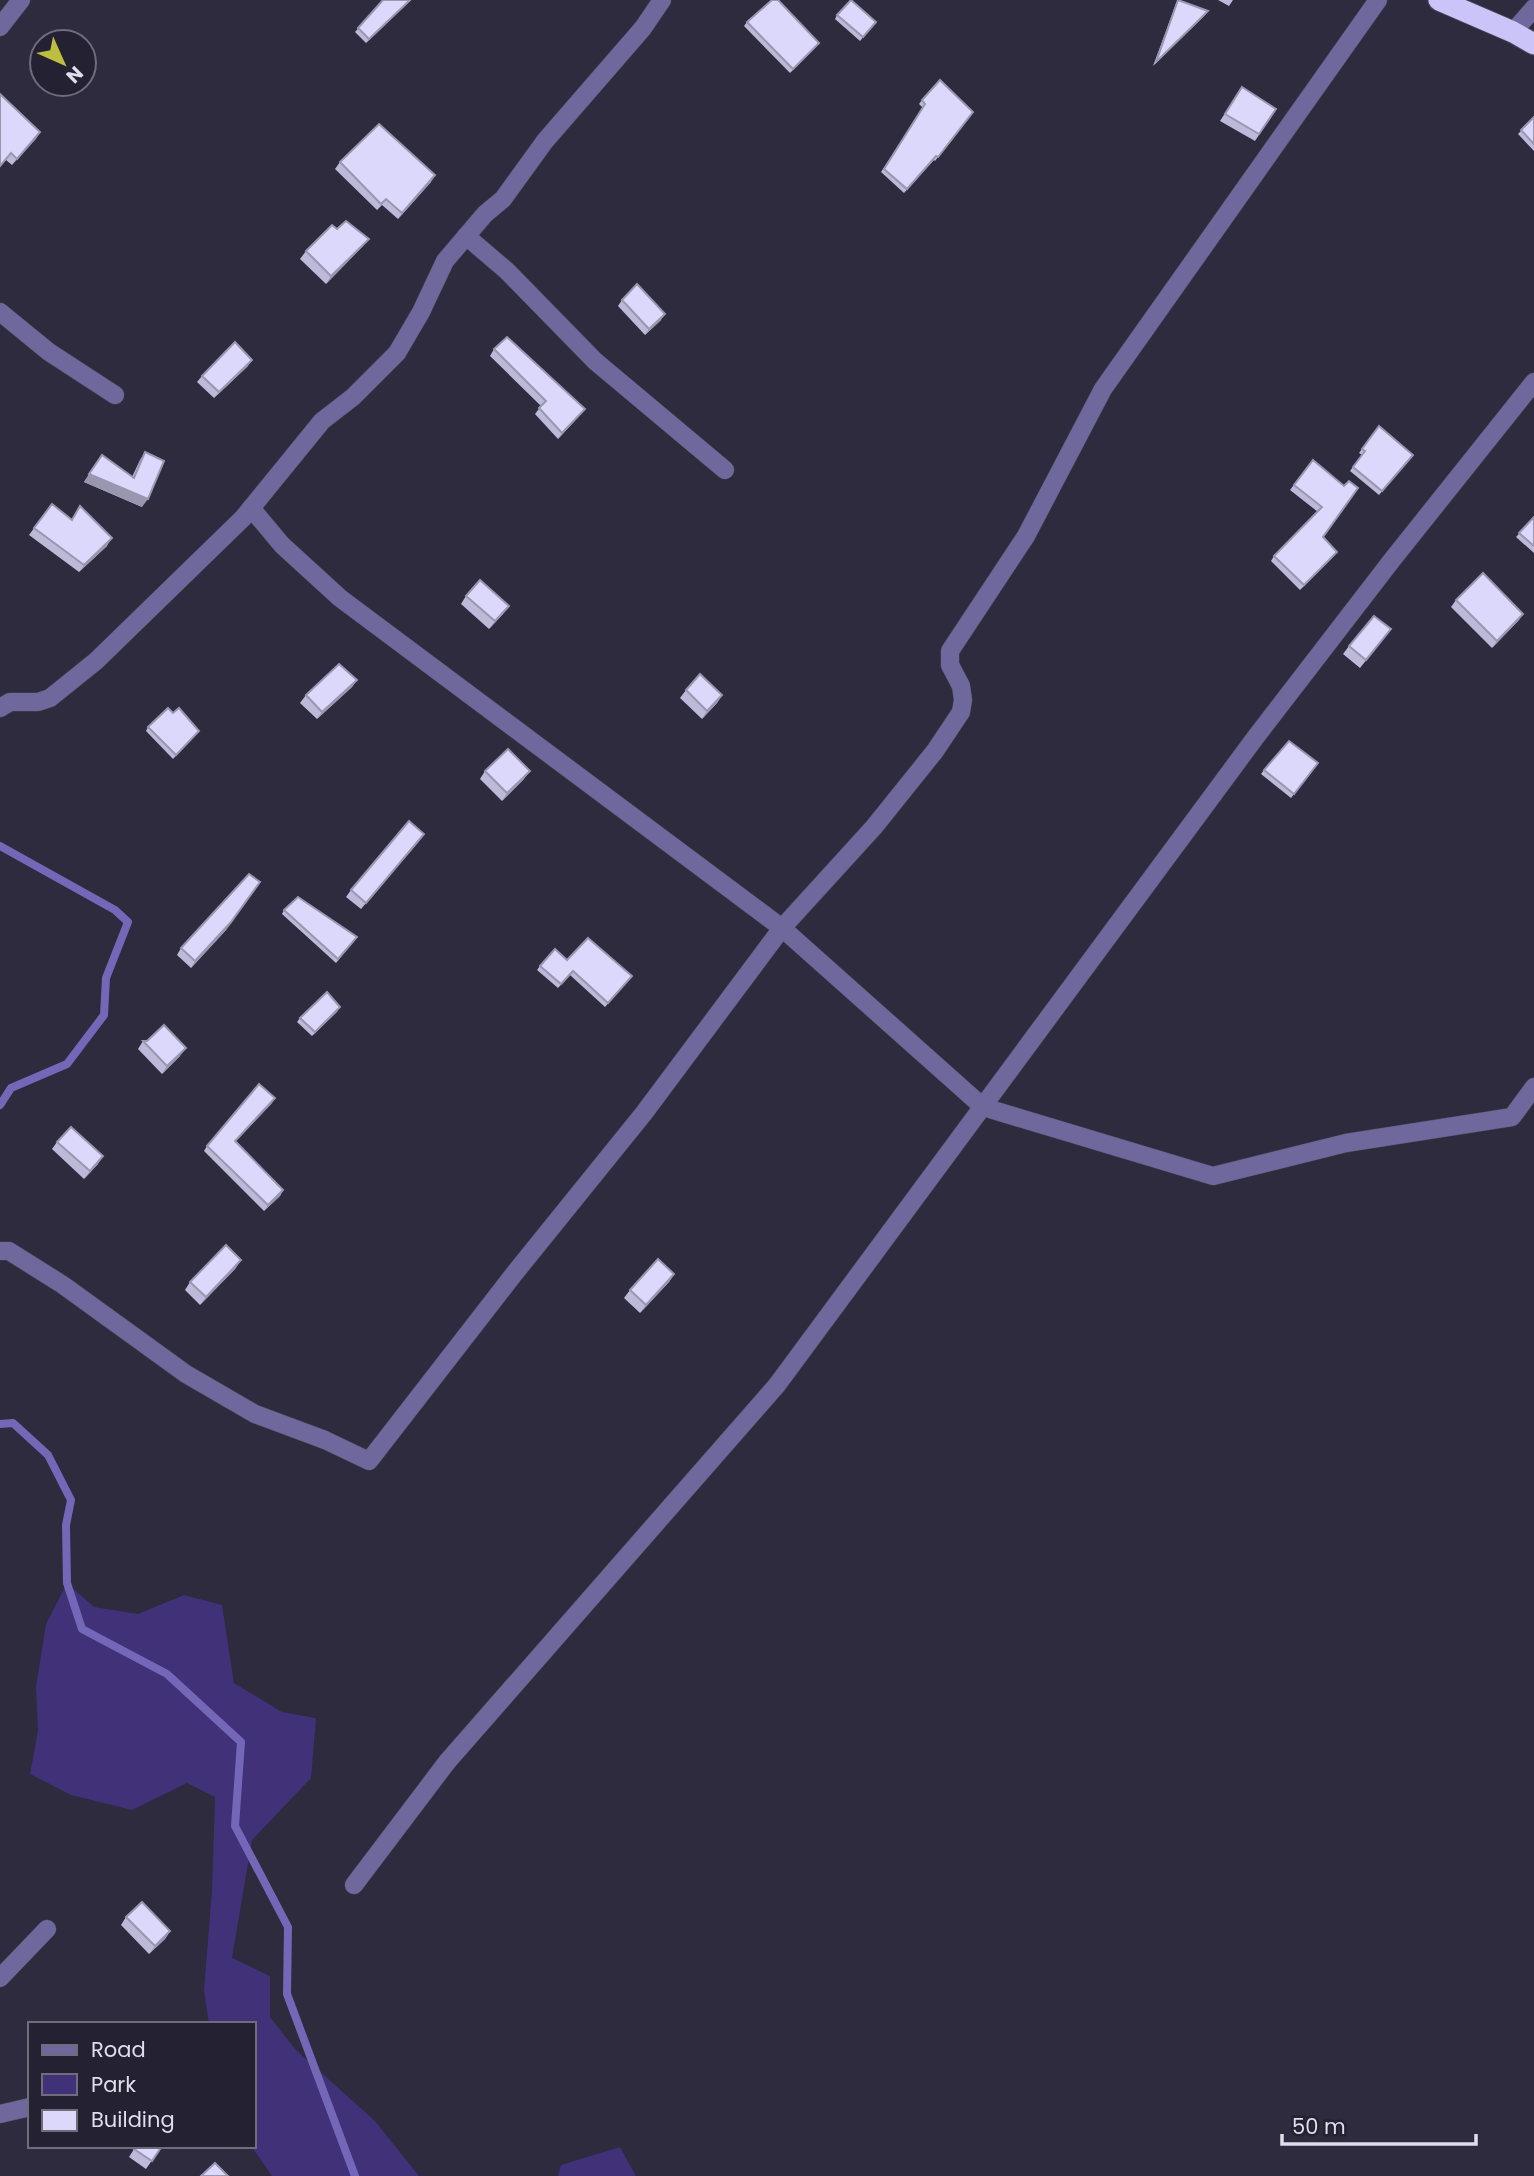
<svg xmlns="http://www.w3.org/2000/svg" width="1534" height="2176" font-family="Poppins,sans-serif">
  <rect width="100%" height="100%" fill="#2d2b3d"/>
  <g fill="#403178">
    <path d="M67,1583L94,1607L138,1614L184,1595L222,1605L234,1683L282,1712L316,1718L311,1778L252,1840L232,1958L270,1976V2017L296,2050L375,2121L419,2176H272L251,2146H254V2024H209L204,1990L212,1890L215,1797L187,1783L132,1810L71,1795L30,1774L38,1730L36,1687L46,1624Z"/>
    <path d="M620,2147L636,2176H558L561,2165Z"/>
  </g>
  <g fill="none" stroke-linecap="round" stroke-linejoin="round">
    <g stroke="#7467b7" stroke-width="8">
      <path d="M0,846L115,910L128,922L106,978L104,1015L67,1064L11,1088L0,1105"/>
      <path d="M0,1424L13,1423L48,1455L71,1500L66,1525L67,1583L82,1629L167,1674L241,1742L235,1826L288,1927L287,1994L355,2176"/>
    </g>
    <defs>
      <g id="minor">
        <path d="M0,27L21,0"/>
        <path d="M1513,32L1534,8"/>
        <path d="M466,236L507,271L595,361L725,470"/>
        <path d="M0,312L49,352L115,395"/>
        <path d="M251,508L282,545L340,598L782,928L983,1107L1213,1176L1346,1143L1512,1117L1534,1087"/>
        <path d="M0,708L10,702H38L50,698L96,661L243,518L322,421L353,397L397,353L421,312L445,261L485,214L503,199L545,141L643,28L662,0"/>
        <path d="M0,1251H9L63,1285L186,1374L255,1414L325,1440L369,1461L514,1274L644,1113L782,928L874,827L935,751L961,712L963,700L961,686L950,665V651L1026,536L1103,389L1378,0"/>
        <path d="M354,1885L447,1762L777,1385L1255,738L1392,560L1534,382"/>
        <path d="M0,1978L47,1929"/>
        <path d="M0,2114L30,2107"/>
      </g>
      <path id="highway" d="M1439,0L1513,32L1534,44"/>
    </defs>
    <use href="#minor" stroke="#494859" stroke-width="19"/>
    <use href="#highway" stroke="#494859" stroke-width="23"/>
    <use href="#minor" stroke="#6f689c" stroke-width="18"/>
    <use href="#highway" stroke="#cac4f8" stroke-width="21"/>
  </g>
  <g fill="#bcbad8">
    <path d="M383,0H411L366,43L355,32Z"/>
    <path d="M1178,0L1205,15L1153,66L1176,4Z"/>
    <path d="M1218,0H1233L1229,6Z"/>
    <path d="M837,15L876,22L860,41L835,19Z"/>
    <path d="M747,22L816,47L790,73L744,26Z"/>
    <path d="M1242,87L1276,109L1255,141L1220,121Z"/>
    <path d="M0,94L40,132L12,165L6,160L0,167Z"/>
    <path d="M922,100L973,112L935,161L934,160L904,193L881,172L923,108L919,104Z"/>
    <path d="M1534,117V151L1518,134Z"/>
    <path d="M340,162L431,182L398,219L382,205L377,210L335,169Z"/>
    <path d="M337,229L363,246L326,284L300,259L306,251Z"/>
    <path d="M622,300L661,320L645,335L618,306Z"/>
    <path d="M494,349L580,415L558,439L535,414L541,406L490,356Z"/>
    <path d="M248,366L214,398L197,382L202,376Z"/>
    <path d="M1379,426L1410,459L1379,495L1350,471L1362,455L1359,453Z"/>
    <path d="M145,452L142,507L84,482L102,455L132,477L140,460Z"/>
    <path d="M1313,460L1344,486L1323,538L1333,557L1300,590L1271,561L1274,556L1318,512L1290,490Z"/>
    <path d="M52,504L72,519L80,506L107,546L79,572L29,535Z"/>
    <path d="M1534,517V553L1516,537Z"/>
    <path d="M466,596L503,614L489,629L461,604Z"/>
    <path d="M1456,600L1519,620L1492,648L1451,607Z"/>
    <path d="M1391,629L1360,668L1343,654L1349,646Z"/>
    <path d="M357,680L352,687L317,719L300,703L306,695Z"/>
    <path d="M686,690L722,695L717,703L702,719L680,698Z"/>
    <path d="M148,727L199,731L173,759L146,731Z"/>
    <path d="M1318,763L1291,798L1261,774L1264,770Z"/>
    <path d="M485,771L524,779L502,801L480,779Z"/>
    <path d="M419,841L361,909L346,897L351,890Z"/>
    <path d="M284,910L354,941L336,963L282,914Z"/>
    <path d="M227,929L191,968L177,955L181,948Z"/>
    <path d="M567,960L632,976L605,1007L570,975L558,988L537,970L540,966Z"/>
    <path d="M338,1011L312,1036L297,1022L300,1018Z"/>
    <path d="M143,1041L180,1056L162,1074L138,1049Z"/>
    <path d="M272,1103L236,1141L283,1190L280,1196L264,1211L204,1151L207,1146Z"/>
    <path d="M57,1142L98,1164L84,1179L52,1149Z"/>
    <path d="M236,1268L200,1305L185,1290L190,1282Z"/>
    <path d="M674,1274L669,1282L640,1313L624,1298L630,1290Z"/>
    <path d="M126,1917L170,1931L165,1939L149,1954L121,1925Z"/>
    <path d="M136,2146H162L146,2169L129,2157Z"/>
  </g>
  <g fill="#9997b0">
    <path d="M410,0H411L366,43L369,39Z"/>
    <path d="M1208,11L1205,15L1153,66L1156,62Z"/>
    <path d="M40,132L36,139L12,165L17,159Z"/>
    <path d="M435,175L431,182L398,219L402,213Z"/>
    <path d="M369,239L363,246L326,284L331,276Z"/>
    <path d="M665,314L661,320L645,335L649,329Z"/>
    <path d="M252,360L248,366L214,398L219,392Z"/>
    <path d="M585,409L580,415L558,439L562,433Z"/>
    <path d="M89,474L148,499L142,507L84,482Z"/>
    <path d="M112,538L107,546L79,572L84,565Z"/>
    <path d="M1337,552L1333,557L1300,590L1304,585Z"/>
    <path d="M509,606L503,614L489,629L495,621Z"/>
    <path d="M1523,614L1519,620L1492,648L1497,641Z"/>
    <path d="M357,680L352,687L317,719L322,712Z"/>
    <path d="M722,695L717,703L702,719L707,711Z"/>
    <path d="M530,771L524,779L502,801L507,793Z"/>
    <path d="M424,834L419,841L361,909L366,903Z"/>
    <path d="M255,889L227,929L191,968L195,961Z"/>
    <path d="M186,1048L180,1056L162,1074L167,1066Z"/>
    <path d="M275,1098L272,1103L231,1146L235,1141Z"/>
    <path d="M103,1156L98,1164L84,1179L90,1171Z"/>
    <path d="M283,1190L280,1196L264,1211L268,1205Z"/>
    <path d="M241,1260L236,1268L200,1305L206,1297Z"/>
    <path d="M674,1274L669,1282L640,1313L646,1305Z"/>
    <path d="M170,1931L165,1939L149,1954L155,1946Z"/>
  </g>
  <g fill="#dbd8fb" stroke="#9997b0" stroke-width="2">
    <path d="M383,0H410L369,39L358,28Z"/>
    <path d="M772,0H778L819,43L793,69L747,22Z"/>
    <path d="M851,0L876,22L863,37L837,15Z"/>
    <path d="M1178,0L1208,11L1156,62Z"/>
    <path d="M940,80L973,112L938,157L936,156L907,189L884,169L925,104L922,100Z"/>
    <path d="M1242,87L1276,109L1259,134L1225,114Z"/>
    <path d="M0,94L40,132L17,159L11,153L0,166Z"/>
    <path d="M1534,117V144L1521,130Z"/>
    <path d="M379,124L435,175L402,213L386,199L381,204L340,162Z"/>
    <path d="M346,221L369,239L331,276L306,251L332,225L337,229Z"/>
    <path d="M637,284L665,314L649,329L622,300Z"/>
    <path d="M507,337L585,409L562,433L539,408L546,401L494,349Z"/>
    <path d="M235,342L252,360L219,392L202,376Z"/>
    <path d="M1379,426L1413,455L1382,491L1353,467L1365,451L1362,449Z"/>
    <path d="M145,452L164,461L148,499L89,474L102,455L134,478Z"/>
    <path d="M1313,460L1344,486L1349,481L1358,488L1323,537L1337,552L1304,585L1274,556L1322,507L1294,485Z"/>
    <path d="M52,504L72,520L80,506L112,538L84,565L34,528Z"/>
    <path d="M1534,517V546L1519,533Z"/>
    <path d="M1483,573L1523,614L1497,641L1456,600Z"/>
    <path d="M480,580L509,606L495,621L466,596Z"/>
    <path d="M1374,616L1391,629L1366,660L1349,646Z"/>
    <path d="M339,664L357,680L322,712L306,695Z"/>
    <path d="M700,674L722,695L707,711L686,690Z"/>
    <path d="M168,708L173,713L179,708L199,731L176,755L148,727Z"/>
    <path d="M1289,741L1318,763L1294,794L1264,770Z"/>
    <path d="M508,749L530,771L507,793L485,771Z"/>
    <path d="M409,821L424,834L366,903L351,890Z"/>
    <path d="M249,874L260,882L231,922L195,961L181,948Z"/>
    <path d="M298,897L357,937L338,959L284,910Z"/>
    <path d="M588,938L632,976L608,1003L573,971L561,984L540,966L555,949L567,960Z"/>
    <path d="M327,992L340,1007L315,1032L300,1018Z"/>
    <path d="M164,1025L186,1048L167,1066L143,1041H147Z"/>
    <path d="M259,1084L275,1098L235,1141L283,1190L268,1205L207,1146Z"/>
    <path d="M71,1127L103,1156L90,1171L57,1142Z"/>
    <path d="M226,1245L241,1260L206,1297L190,1282Z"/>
    <path d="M658,1259L674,1274L646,1305L630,1290Z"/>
    <path d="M142,1902L170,1931L155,1946L126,1917Z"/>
    <path d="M136,2146H162L152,2161L134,2149Z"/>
    <path d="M215,2163L228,2176H201Z"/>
  </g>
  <rect x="28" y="2022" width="228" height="126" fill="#242232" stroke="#6f6d7c" stroke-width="2"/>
  <rect x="42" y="2045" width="35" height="10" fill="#6f689c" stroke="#6f6d7c" stroke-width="2"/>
  <text x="91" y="2057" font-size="21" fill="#dfdeea">Road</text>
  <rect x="42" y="2074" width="35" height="21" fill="#403178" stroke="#6f6d7c" stroke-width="2"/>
  <text x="91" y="2092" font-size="21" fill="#dfdeea">Park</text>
  <rect x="42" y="2110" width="35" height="21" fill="#dbd8fb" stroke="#6f6d7c" stroke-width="2"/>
  <text x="91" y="2127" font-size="21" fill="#dfdeea">Building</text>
  <g transform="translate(63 63) rotate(135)"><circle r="33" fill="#242232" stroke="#6f6d7c" stroke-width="2"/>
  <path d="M0-5L12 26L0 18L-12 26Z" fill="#bebf42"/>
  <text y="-10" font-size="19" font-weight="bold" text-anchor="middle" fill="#dfdeea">N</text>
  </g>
  <path d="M1282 2134v10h194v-10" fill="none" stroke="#dfdeea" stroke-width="3.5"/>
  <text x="1292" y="2134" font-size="21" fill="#dfdeea" stroke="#242232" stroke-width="5" paint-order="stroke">50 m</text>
</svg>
